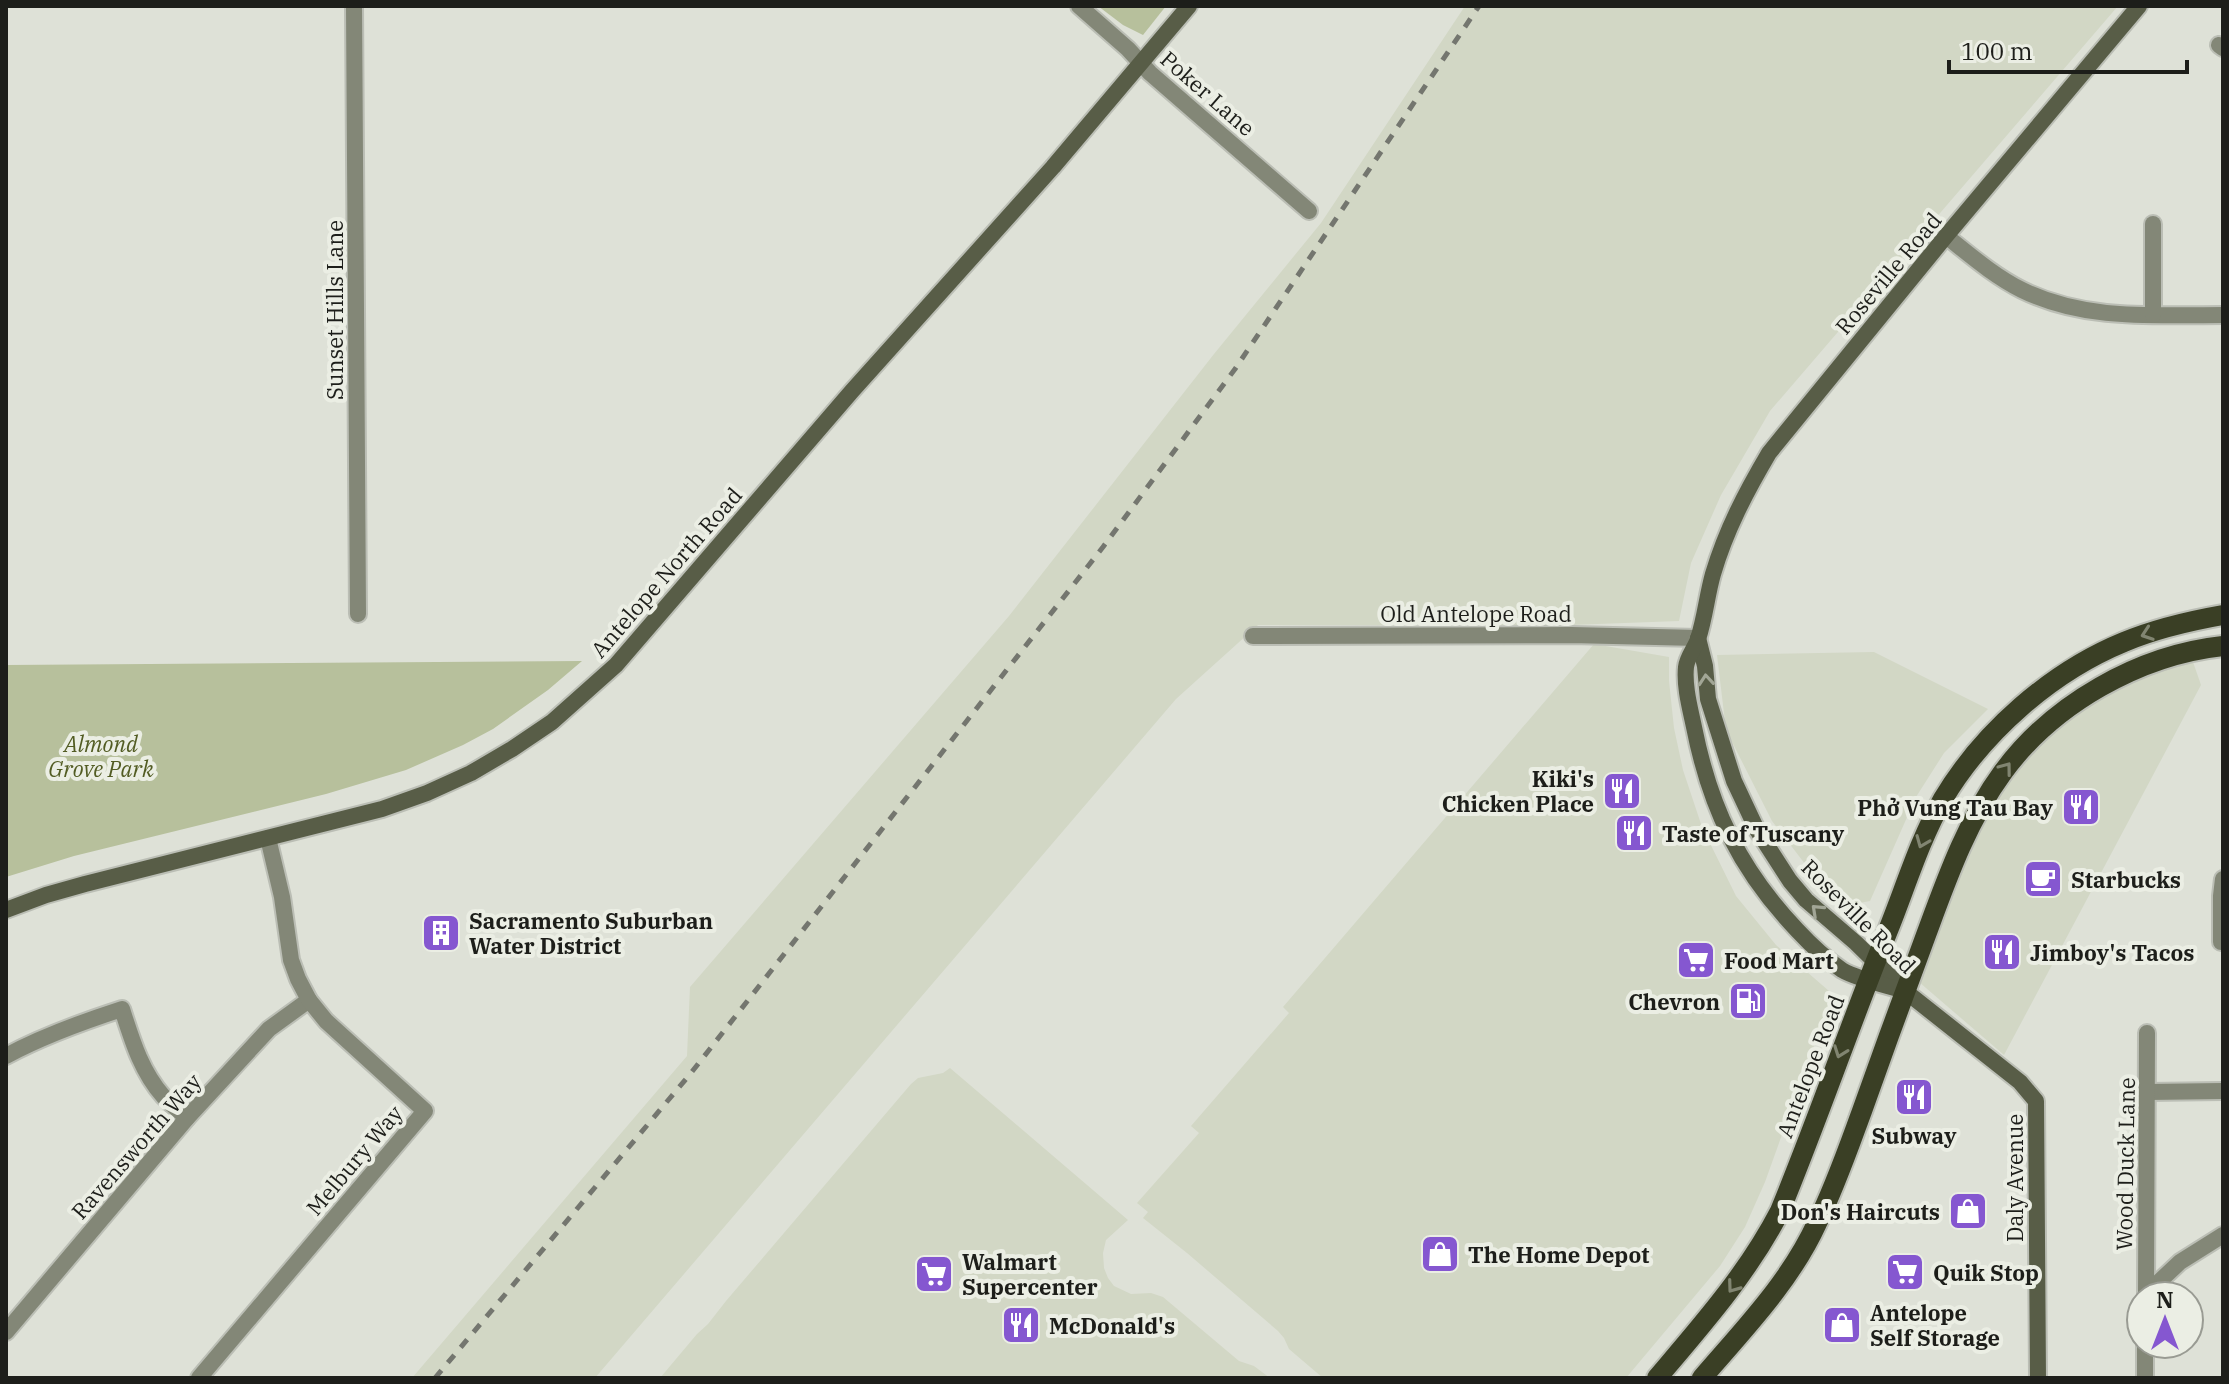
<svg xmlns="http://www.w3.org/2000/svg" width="2229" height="1384" font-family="'IBM Plex Serif',serif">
  <rect width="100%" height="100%" fill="#dee1d7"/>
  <g fill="#d2d7c5">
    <path d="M1465,6H2118L1770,411L1721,495L1691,563L1679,621L1570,625H1258L1176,699L595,1378H412L687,1056L690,987L1009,616L1214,354L1321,223Z"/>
    <path d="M1594,644L1669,657V681L1674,728L1683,770L1702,827L1736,896L1776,945L1829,991L1832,999L1831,1009L1813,1048L1765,1182L1745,1227L1720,1266L1626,1378H1323L1289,1349L1284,1338L1278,1331L1187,1253L1143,1218L1148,1212L1137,1203L1199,1133L1191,1126L1289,1013L1283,1007Z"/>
    <path d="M1874,652L1988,709L1944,753L1916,797L1870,901L1838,907L1772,821L1726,730L1717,655Z"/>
    <path d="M2192,659L2201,685L2004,1055L1919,982L1971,844L2000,788L2036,742L2095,700L2143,676Z"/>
    <path d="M950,1068L1128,1220L1106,1240L1103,1253L1104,1268L1108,1278L1114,1286L1131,1294L1151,1293L1163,1297L1239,1361L1254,1366L1270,1378H660L697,1334L708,1324L726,1301L911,1084L918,1078L943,1073Z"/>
  </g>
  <g fill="#b7c09c">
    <path d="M1098,6H1166L1143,35L1123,25Z"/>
    <path d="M582,661L548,690L493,729L463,745L406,770L326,794L74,856L6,877V665Z"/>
  </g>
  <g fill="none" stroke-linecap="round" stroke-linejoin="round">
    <defs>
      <g id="street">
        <path d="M354,6L358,614"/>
        <path d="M1079,6L1128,49L1150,73L1309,211"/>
        <path d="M2219,45L2223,48"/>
        <path d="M1946,236C1970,255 1994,276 2022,290C2085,321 2154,315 2223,315"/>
        <path d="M2153,315V224"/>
        <path d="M1253,636L1571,635L1698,638"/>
        <path d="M2223,879L2221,896V942H2223"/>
        <path d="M6,1056C43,1036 82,1022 122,1009C132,1040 141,1071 163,1096C171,1104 179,1111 187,1118"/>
        <path d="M2148,1092L2223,1091"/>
        <path d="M2146,1294L2180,1262L2223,1235"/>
        <path d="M2146,1296L2147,1033"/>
        <path d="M6,1332L187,1118L269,1029L309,1000"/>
        <path d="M199,1378L425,1111L326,1021L309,1000L298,979L291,960L282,897L268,838"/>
        <path d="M2145,1378V1344"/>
      </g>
      <g id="secondary">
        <path d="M1698,638L1705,666L1708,699L1734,781L1757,830L1790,881L1806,900L1856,943L1905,991L2020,1082L2036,1101L2038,1378"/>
        <path d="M6,910L46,895L85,884L382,809L427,793L471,773L512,749L552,722L616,665L852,391L1053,167L1189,6"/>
        <path d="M1905,991C1888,986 1857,979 1842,970C1826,959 1810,944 1797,930C1740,870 1710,808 1694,727C1690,708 1684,686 1686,667C1687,657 1695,648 1698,639C1705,618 1707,595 1713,574C1726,530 1746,492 1769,453L1946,236L2139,6"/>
      </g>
      <g id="primary">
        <path d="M1657,1378C1702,1325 1748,1273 1780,1211C1818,1119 1850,1025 1887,933C1905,889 1919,841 1943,799C1983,732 2051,672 2124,642C2155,629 2189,621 2223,615"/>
        <path d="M1702,1378C1744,1329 1790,1282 1817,1223C1835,1187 1848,1149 1862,1111C1883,1052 1904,994 1926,935C1947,878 1967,821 2003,772C2053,704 2139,655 2223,646"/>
      </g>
    </defs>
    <use href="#street" stroke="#bbbeb5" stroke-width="20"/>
    <use href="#secondary" stroke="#bbbeb5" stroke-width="20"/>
    <use href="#primary" stroke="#bbbeb5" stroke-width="24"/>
    <use href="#street" stroke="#838777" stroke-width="16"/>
    <use href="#secondary" stroke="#585d47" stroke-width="16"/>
    <use href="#primary" stroke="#3a3f25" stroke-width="20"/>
    <path stroke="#74766f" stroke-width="5" stroke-dasharray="10 10" stroke-linecap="butt" d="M435,1378L691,1073L1103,547L1235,369L1479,6"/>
  </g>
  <defs><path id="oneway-chevron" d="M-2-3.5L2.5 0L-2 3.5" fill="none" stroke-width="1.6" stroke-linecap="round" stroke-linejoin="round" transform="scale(2)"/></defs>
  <g stroke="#818571">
    <use href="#oneway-chevron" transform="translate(2147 634) rotate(161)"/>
    <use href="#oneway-chevron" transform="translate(2006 768) rotate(-53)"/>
    <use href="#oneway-chevron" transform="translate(1922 842) rotate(112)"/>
    <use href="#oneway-chevron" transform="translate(1840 1052) rotate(110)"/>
    <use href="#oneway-chevron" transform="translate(1733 1287) rotate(126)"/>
  </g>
  <g stroke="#a2a696">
    <use href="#oneway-chevron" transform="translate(1706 680) rotate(-95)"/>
    <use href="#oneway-chevron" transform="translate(1817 910) rotate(-137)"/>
  </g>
  <defs>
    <symbol id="restaurant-square" viewBox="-11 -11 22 22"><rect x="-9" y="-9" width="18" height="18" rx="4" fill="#8557d0" stroke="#ebeee4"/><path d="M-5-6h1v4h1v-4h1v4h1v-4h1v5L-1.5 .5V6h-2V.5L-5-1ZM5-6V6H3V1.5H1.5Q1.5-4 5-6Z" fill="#fff"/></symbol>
    <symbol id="cafe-square" viewBox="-11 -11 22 22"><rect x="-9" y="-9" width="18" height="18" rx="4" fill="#8557d0" stroke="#ebeee4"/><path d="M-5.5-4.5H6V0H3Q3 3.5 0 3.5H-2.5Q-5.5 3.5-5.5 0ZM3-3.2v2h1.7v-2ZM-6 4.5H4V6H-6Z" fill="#fff"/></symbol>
    <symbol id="building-square" viewBox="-11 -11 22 22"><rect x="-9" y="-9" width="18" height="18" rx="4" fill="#8557d0" stroke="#ebeee4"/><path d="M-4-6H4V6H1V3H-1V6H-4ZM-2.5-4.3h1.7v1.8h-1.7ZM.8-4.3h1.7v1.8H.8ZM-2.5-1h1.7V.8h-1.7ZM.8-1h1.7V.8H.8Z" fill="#fff"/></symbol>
    <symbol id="supermarket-square" viewBox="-11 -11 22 22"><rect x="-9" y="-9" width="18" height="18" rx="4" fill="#8557d0" stroke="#ebeee4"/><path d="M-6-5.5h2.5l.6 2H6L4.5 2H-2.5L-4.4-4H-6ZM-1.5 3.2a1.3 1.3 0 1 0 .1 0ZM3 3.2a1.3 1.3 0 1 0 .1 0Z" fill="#fff"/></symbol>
    <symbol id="fuel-square" viewBox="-11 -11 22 22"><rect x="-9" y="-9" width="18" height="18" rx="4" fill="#8557d0" stroke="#ebeee4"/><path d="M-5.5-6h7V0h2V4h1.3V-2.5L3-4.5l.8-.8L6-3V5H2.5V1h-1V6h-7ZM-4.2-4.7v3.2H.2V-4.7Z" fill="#fff"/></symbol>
    <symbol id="shop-square" viewBox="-11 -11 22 22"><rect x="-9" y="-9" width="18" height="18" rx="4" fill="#8557d0" stroke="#ebeee4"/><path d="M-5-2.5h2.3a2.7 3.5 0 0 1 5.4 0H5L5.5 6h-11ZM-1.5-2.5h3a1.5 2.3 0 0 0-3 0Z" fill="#fff"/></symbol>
  </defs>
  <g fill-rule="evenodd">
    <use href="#restaurant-square" x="1600" y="769" width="44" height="44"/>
    <use href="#restaurant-square" x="2059" y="785" width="44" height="44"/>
    <use href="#restaurant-square" x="1612" y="811" width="44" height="44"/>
    <use href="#cafe-square" x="2021" y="857" width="44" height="44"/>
    <use href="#building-square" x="419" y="911" width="44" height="44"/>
    <use href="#restaurant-square" x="1980" y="930" width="44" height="44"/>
    <use href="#supermarket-square" x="1674" y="938" width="44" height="44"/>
    <use href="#fuel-square" x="1726" y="979" width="44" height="44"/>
    <use href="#restaurant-square" x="1892" y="1075" width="44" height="44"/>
    <use href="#shop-square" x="1946" y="1189" width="44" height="44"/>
    <use href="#shop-square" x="1418" y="1232" width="44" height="44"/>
    <use href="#supermarket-square" x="1883" y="1250" width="44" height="44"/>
    <use href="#supermarket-square" x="912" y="1252" width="44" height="44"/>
    <use href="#restaurant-square" x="999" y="1303" width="44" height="44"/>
    <use href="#shop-square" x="1820" y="1303" width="44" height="44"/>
  </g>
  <g text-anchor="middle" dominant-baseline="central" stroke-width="8" stroke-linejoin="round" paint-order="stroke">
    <g font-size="22" fill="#1d1e1a" stroke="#ebeee4">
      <text transform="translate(1208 93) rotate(41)">Poker Lane</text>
      <text transform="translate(1888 273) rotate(-50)">Roseville Road</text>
      <text transform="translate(334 310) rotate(-90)">Sunset Hills Lane</text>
      <text transform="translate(666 572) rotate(-49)">Antelope North Road</text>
      <text x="1476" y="613">Old Antelope Road</text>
      <text transform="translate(1859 916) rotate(45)">Roseville Road</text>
      <text transform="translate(1810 1066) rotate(-69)">Antelope Road</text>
      <text transform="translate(136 1146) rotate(-49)">Ravensworth Way</text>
      <text transform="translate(354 1160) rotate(-50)">Melbury Way</text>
      <text transform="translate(2125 1164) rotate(-89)">Wood Duck Lane</text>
      <text transform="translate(2014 1178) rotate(-90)">Daly Avenue</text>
    </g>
    <g font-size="22" font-style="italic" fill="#525c23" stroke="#ebeee4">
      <text x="101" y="743">Almond<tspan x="101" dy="25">Grove Park</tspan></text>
    </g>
    <g font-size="22" font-weight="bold" fill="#1d1e1a" stroke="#ebeee4" text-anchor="start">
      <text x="1594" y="778" text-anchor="end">Kiki's<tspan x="1594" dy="25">Chicken Place</tspan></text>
      <text x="2053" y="807" text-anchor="end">Phở Vung Tau Bay</text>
      <text x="1662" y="833">Taste of Tuscany</text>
      <text x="2071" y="879">Starbucks</text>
      <text x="469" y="920">Sacramento Suburban<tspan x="469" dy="25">Water District</tspan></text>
      <text x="2030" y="952">Jimboy's Tacos</text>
      <text x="1724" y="960">Food Mart</text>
      <text x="1720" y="1001" text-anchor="end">Chevron</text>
      <text x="1914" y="1135" text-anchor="middle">Subway</text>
      <text x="1940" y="1211" text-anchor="end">Don's Haircuts</text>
      <text x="1468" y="1254">The Home Depot</text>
      <text x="962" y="1261">Walmart<tspan x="962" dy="25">Supercenter</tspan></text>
      <text x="1933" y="1272">Quik Stop</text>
      <text x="1870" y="1312">Antelope<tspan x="1870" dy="25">Self Storage</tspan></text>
      <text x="1049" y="1325">McDonald's</text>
    </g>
  </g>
  <rect width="2229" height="1384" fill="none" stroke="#1d1e1a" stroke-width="16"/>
  <g transform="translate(2165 1320)"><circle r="38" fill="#ebeee4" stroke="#999b93" stroke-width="2"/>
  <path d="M0-6L14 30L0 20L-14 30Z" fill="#8557d0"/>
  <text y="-12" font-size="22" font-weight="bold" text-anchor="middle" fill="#1d1e1a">N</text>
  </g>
  <path d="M1949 60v12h238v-12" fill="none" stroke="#1d1e1a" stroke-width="4"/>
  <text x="1961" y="60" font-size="24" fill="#1d1e1a" stroke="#ebeee4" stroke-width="6" paint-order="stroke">100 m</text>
</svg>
